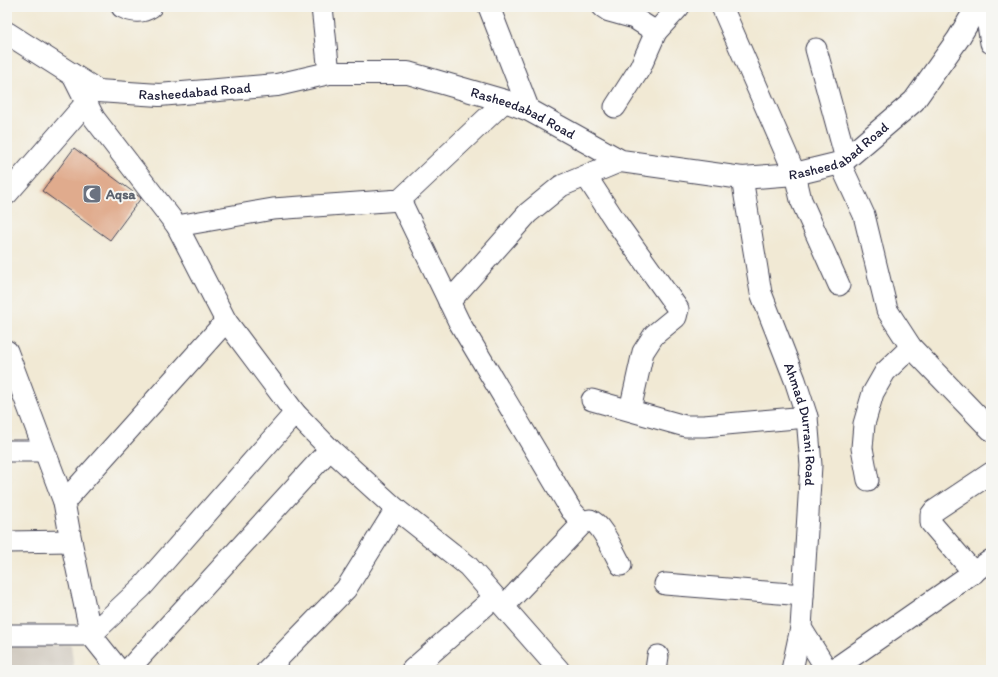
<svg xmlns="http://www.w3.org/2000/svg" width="998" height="677" font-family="Itim,sans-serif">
  <rect width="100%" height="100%" fill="#f6f6f2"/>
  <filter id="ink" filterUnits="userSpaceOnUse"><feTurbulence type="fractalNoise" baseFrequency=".025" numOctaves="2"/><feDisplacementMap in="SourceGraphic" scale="8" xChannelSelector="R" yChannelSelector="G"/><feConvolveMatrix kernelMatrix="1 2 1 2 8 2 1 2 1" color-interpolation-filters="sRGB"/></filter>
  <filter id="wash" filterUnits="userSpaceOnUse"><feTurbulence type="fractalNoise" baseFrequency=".012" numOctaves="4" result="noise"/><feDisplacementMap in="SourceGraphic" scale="16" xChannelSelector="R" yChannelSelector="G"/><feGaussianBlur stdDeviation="0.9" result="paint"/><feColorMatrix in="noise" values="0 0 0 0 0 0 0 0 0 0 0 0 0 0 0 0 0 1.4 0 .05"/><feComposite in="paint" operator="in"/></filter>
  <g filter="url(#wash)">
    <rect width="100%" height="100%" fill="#f1e9d4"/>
    <path fill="#cbc3b8" d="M7,645H71L74,670H7Z"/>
    <g id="blocks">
      <path fill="#e0ab8d" d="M74,148L141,198L110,240L42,191Z"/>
    </g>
  </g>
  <g filter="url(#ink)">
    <use href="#blocks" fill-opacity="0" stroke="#414052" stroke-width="1"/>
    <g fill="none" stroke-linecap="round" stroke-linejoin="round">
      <defs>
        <g id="street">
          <path d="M122,7C132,12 142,13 151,7"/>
          <path d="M322,7L329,73"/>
          <path d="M489,7L529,110"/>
          <path d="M603,7L609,11L634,18L656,32"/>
          <path d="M722,7L795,174L801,200L839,285"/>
          <path d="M988,7V25L991,43"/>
          <path d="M816,49L846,159"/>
          <path d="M72,74L94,118L177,226L226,321L295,413L330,449L396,509L468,566L559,670"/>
          <path d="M615,107L640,68L656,32L679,7"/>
          <path d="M840,163L864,215L887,310L911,347L991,430"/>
          <path d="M586,176L616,222L678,309L676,317L654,335L643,352L630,410"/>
          <path id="s1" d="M742,178L761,293L795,380L807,417L811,465L801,628L827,670"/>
          <path d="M7,194L86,103"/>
          <path d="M400,200L459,322L571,510L583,523"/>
          <path d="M177,226L273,209L400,200L505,101"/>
          <path d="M449,302L528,213L561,186L621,161"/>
          <path d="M7,351L64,502L71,541L91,635L119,670"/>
          <path d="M592,400L685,426H704L807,417"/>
          <path d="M7,451H44"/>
          <path d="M868,480L862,448L864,424L873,393L885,372L911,347"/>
          <path d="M64,502L226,321"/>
          <path d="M7,542L71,541"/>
          <path d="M974,573L931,523V515L934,511L991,473"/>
          <path d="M665,584L803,595"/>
          <path d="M504,606L583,523L590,520C602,524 614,553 621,565"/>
          <path d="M7,635H91L142,587L295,413"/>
          <path d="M128,670L330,449"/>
          <path d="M267,670L346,589L396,509"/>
          <path d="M412,670L495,597"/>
          <path d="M656,670L658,656"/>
          <path d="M792,670L801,628"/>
          <path d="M833,670L991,560"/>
        </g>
        <g id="secondary">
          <path id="s2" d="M7,33L98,91L159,95L277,85L329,73H408L505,101L529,110L621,161L742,178L795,174L840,163L846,159L914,101L958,39L977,7"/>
        </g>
      </defs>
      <use href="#street" stroke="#414052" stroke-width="23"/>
      <use href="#secondary" stroke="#414052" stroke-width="24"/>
      <use href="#street" stroke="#fff" stroke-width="21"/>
      <use href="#secondary" stroke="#fff" stroke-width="22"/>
    </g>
  </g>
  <defs>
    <symbol id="mosque-square" viewBox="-11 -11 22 22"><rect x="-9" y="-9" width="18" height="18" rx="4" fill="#6b7280" stroke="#f6f6f2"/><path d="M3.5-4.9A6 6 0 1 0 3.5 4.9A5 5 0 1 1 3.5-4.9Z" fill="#fff"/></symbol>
  </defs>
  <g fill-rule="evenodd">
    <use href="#mosque-square" x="81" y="183" width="22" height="22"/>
  </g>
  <g text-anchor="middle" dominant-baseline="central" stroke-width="4" stroke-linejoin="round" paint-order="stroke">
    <g font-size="14" fill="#22223b" stroke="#f6f6f2">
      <text stroke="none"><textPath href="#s2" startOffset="205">Rasheedabad Road</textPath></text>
      <text stroke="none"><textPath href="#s2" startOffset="542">Rasheedabad Road</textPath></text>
      <text stroke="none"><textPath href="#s2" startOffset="877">Rasheedabad Road</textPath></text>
      <text stroke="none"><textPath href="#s1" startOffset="255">Ahmad Durrani Road</textPath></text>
    </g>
    <g font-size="14" font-weight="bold" fill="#5b616d" stroke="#f6f6f2" text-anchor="start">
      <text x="106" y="194">Aqsa</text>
    </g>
  </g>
  <rect width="998" height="677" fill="none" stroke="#f6f6f2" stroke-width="24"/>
</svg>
